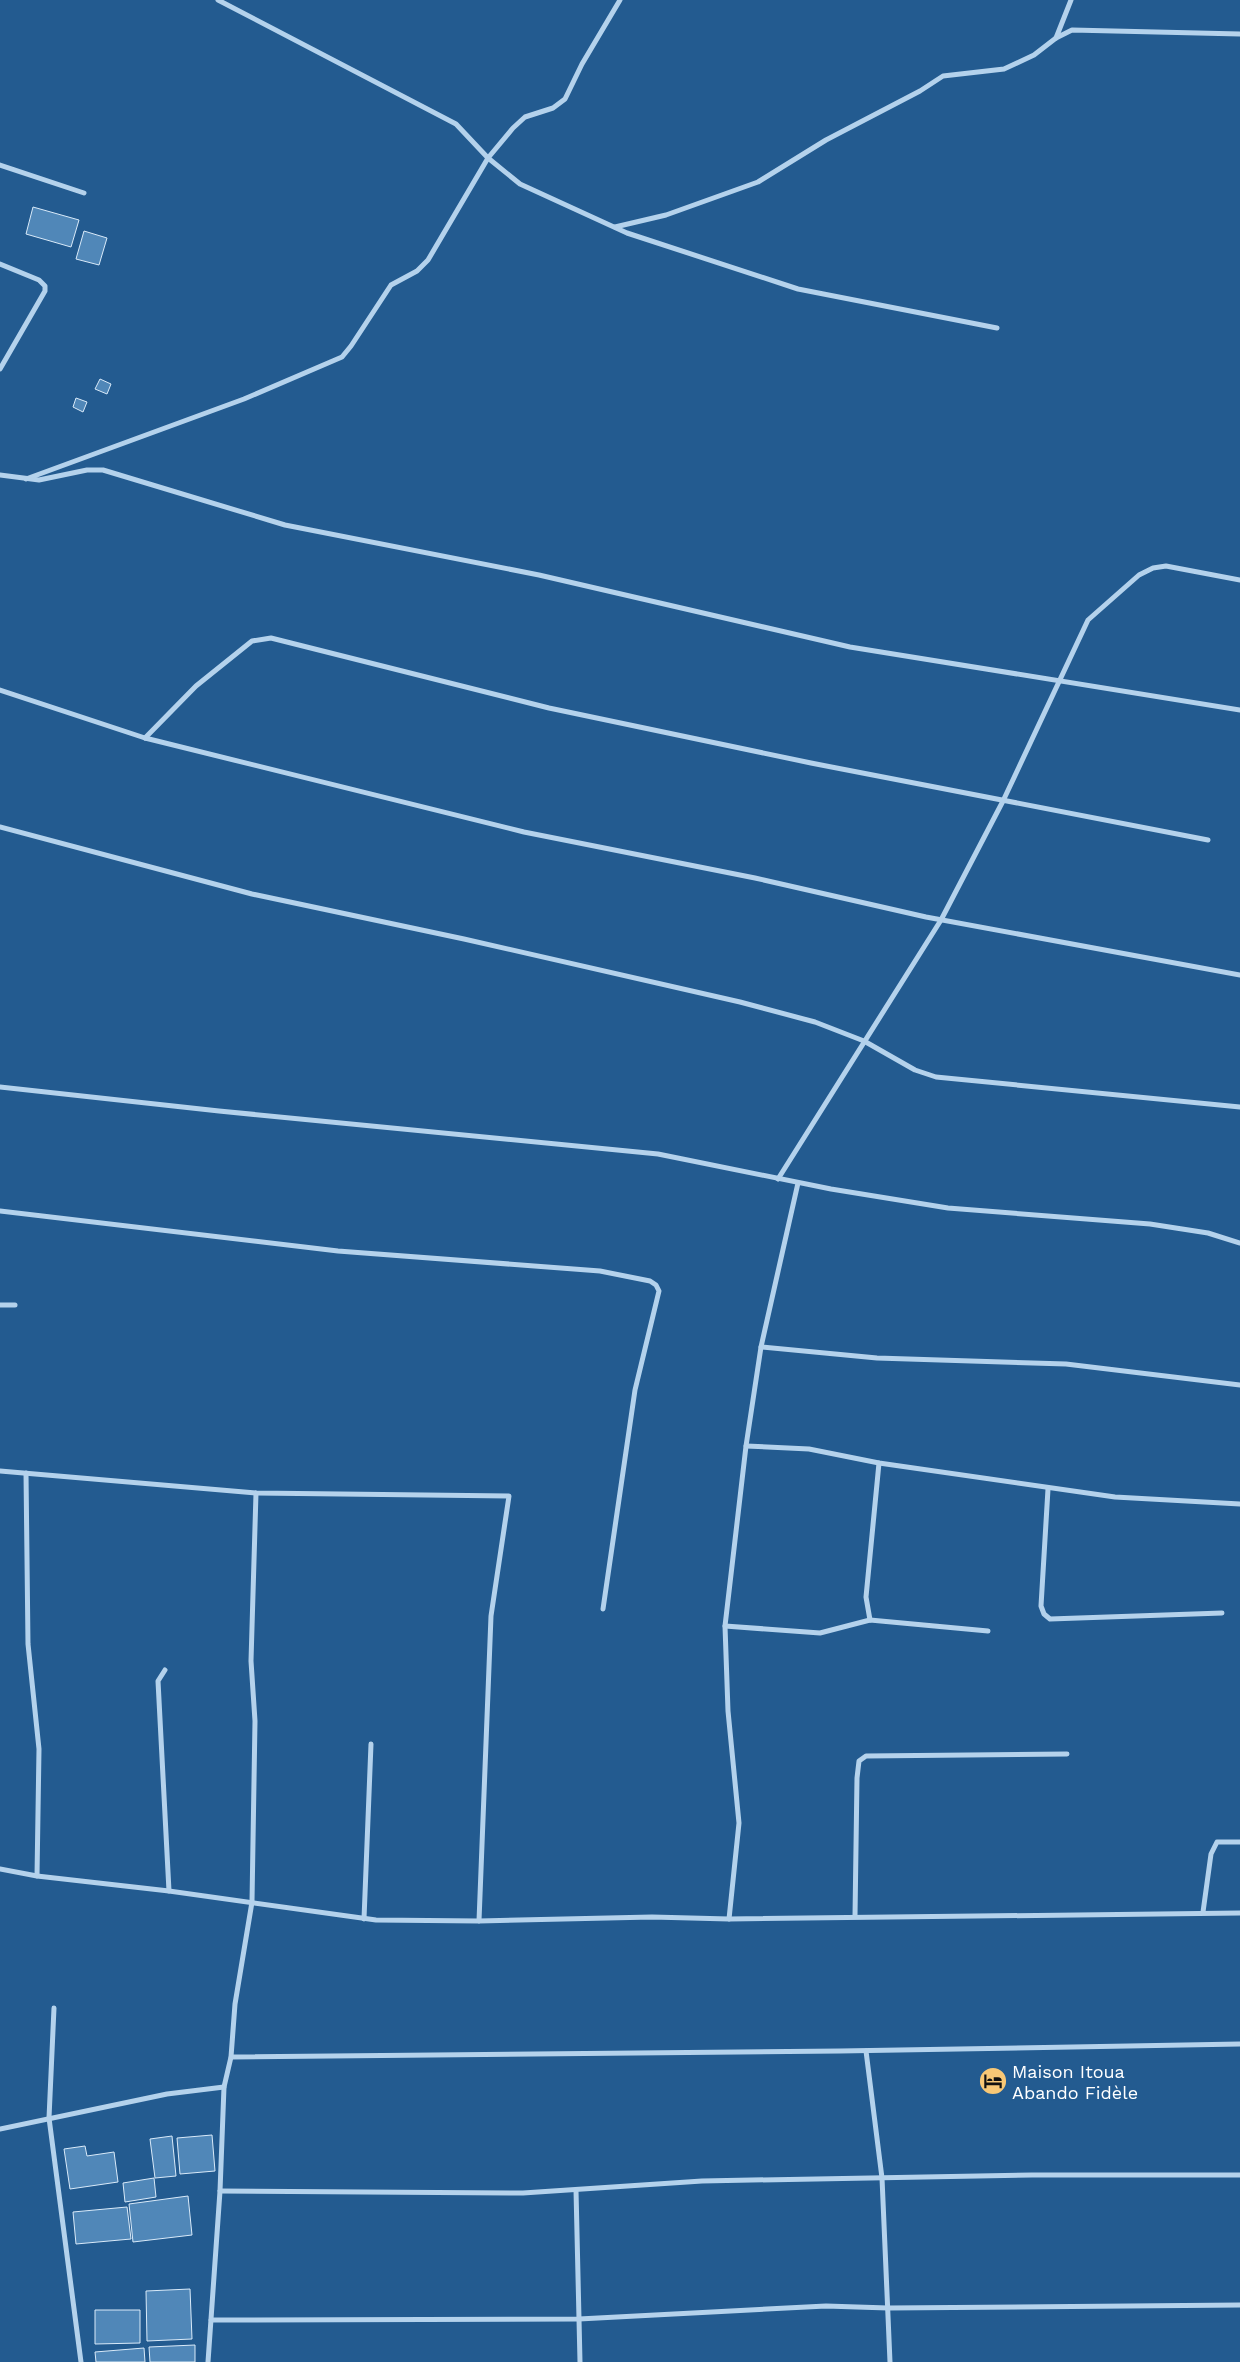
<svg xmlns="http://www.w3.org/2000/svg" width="1240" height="2362" font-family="'Work Sans',sans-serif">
  <rect width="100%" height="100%" fill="#235b90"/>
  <g fill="#5087b8" stroke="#d9eaf9">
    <path d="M33,207L79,220L71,247L26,234Z"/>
    <path d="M84,231L107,238L99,265L76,259Z"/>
    <path d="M100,379L111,384L107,394L95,389Z"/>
    <path d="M76,398L87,402L83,412L73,407Z"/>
    <path d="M212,2135L215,2171L180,2174L177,2138Z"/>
    <path d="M172,2136L176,2176L155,2178L150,2139Z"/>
    <path d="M85,2146L87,2156L114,2152L118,2182L70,2189L64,2149Z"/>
    <path d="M154,2178L156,2197L125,2202L123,2183Z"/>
    <path d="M188,2196L192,2235L133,2242L129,2204Z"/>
    <path d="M127,2207L131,2239L76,2244L73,2212Z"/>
    <path d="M190,2289L192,2339L147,2341L146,2291Z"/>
    <path d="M95,2310H140V2343L95,2344Z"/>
    <path d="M195,2345V2362H150L149,2347Z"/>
    <path d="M144,2348L145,2362H96L95,2352Z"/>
  </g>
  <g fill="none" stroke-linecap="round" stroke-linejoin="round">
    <g stroke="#b4d2ec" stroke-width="5">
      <path d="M218,0L456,124L488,158L520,184L627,233L798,289L997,328"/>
      <path d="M1056,38L1071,0"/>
      <path d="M0,165L84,193"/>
      <path d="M615,227L666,215L758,182L826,140L920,91L943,76L1004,69L1034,55L1056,38L1072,30L1240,34"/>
      <path d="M0,264L39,280L45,286V291L0,369"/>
      <path d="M0,475L39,480L87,470H103L285,525L539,575L850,647L1240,710"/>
      <path d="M26,479L244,399L342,357L351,346L391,285L417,271L428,260L488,158L513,128L525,117L553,108L565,99L582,64L620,0"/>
      <path d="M0,690L145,738L524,832L755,878L926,917L1240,975"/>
      <path d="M145,738L196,686L252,641L271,638L549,708L811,763L1208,840"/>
      <path d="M0,827L252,894L464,939L740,1002L815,1022L864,1041L915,1070L936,1077L1240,1107"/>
      <path d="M0,1087L219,1111L658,1154L831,1189L948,1208L1150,1224L1208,1233L1240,1243"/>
      <path d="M778,1179L941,920L1003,801L1088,620L1139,575L1153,568L1166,566L1240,580"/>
      <path d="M0,1211L338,1251L600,1271L650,1281L656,1285L659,1291L635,1390L603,1609"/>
      <path d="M0,1305H15"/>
      <path d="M761,1347L877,1358L1066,1364L1240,1385"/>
      <path d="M746,1446L809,1449L879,1463L1115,1497L1240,1504"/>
      <path d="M0,1471L256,1493L509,1496L491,1616L479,1921"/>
      <path d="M26,1473L28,1644L39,1749L37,1876"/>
      <path d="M1048,1489L1041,1606L1044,1614L1050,1619L1222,1613"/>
      <path d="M870,1620L866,1597L879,1463"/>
      <path d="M725,1626L820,1633L870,1620L988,1631"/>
      <path d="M165,1670L158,1681L169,1891"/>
      <path d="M0,1869L37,1876L169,1891L376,1920L479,1921L652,1917L729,1919L1240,1913"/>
      <path d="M1203,1912L1211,1854L1217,1842H1240"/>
      <path d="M855,1916L857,1778L859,1761L866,1756L1067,1754"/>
      <path d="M364,1919L371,1744"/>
      <path d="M729,1919L739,1823L728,1711L725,1626L746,1446L761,1347L798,1183"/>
      <path d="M54,2008L49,2118L81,2362"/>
      <path d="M866,2051L882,2178L890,2362"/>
      <path d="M231,2057L840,2051L1240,2044"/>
      <path d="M0,2129L167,2094L224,2087"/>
      <path d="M576,2190L580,2362"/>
      <path d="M220,2191L523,2193L702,2181L1032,2175H1240"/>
      <path d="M211,2320L579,2319L826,2306L888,2308L1240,2305"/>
      <path d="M208,2362L220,2191L224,2087L231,2057L235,2004L252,1902L255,1721L251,1661L256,1493"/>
    </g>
  </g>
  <defs>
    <symbol id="hotel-disc" viewBox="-11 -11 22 22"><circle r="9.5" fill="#f8c876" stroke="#235b90"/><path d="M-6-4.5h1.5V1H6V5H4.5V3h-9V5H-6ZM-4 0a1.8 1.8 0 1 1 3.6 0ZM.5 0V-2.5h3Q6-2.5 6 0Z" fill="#111"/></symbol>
  </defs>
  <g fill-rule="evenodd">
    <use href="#hotel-disc" x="977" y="2065" width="32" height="32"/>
  </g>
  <g text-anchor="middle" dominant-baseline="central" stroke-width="4" stroke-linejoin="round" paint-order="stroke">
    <g font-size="18" fill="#fff" stroke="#235b90" text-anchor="start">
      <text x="1012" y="2071">Maison Itoua<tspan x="1012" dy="21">Abando Fidèle</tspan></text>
    </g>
  </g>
</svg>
